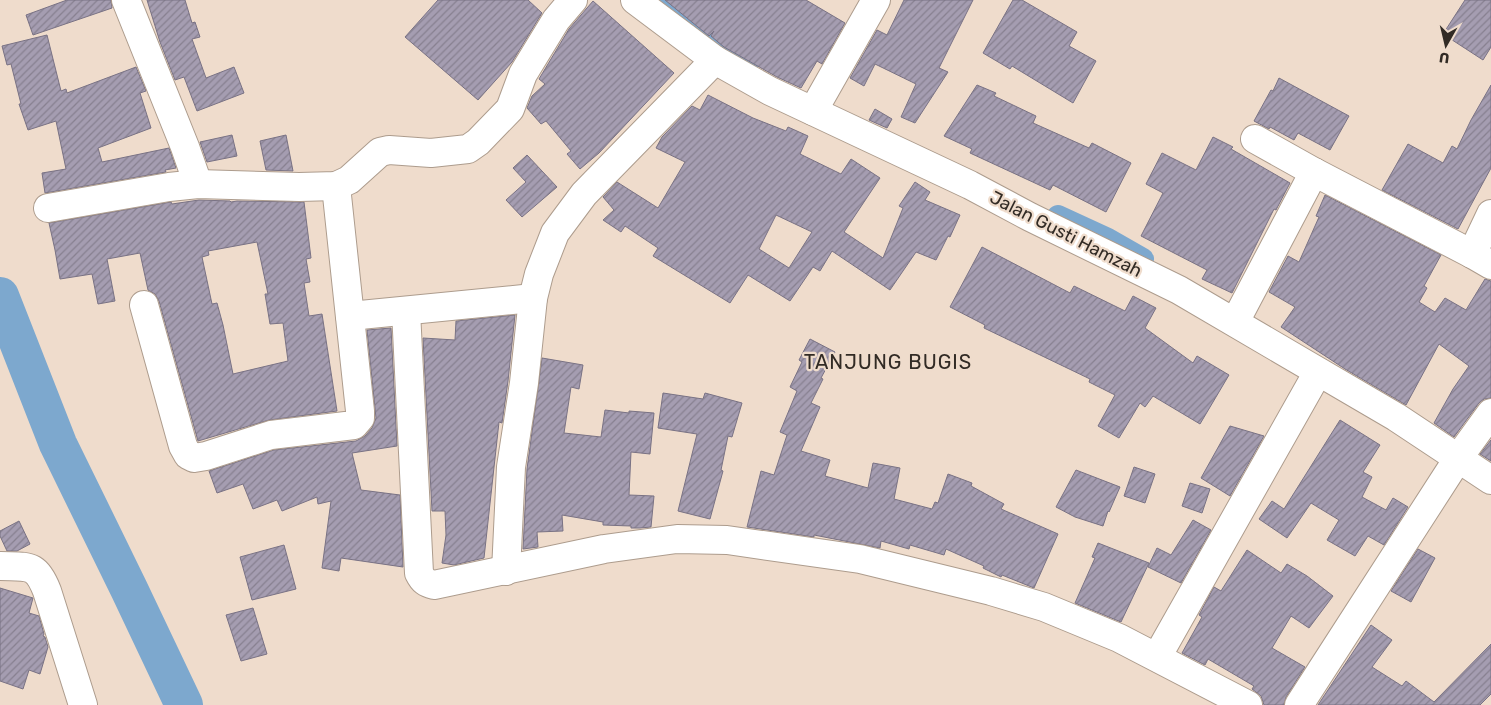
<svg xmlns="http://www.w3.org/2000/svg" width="1491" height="705" font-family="Rubik,sans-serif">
  <defs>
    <pattern id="building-hatch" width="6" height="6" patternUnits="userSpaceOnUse" patternTransform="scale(1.25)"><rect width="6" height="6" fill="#a59db1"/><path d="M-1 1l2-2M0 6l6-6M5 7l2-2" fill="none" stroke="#878090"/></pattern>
  </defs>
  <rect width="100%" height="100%" fill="#efdccc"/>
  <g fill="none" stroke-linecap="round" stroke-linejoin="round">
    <g stroke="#7da8ce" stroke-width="22">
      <path d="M658,0L747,67"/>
      <path d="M1058,216L1108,239L1143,259"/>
    </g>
    <path stroke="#7da8ce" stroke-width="38" d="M0,296L58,444L129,589L184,705"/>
  </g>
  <g fill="url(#building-hatch)" stroke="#797284" fill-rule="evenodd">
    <path d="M67,0H111L112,8L33,35L26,15Z"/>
    <path d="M147,0H185L192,23L195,22L200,37L192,39L206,78L234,67L244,93L197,111L184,77L175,80L160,42Z"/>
    <path d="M438,0H528L542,13L512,62L478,100L405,37Z"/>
    <path d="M665,0H806L845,23L822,64L817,61L801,88L777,77L724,47L711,36L714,31L709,36Z"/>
    <path d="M904,0H973L939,68L948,72L915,123L901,117L916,84L875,64L864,86L850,78L877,30L887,35Z"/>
    <path d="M1013,0H1022L1077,32L1069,46L1096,61L1073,103L1012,66L1010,69L983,53Z"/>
    <path d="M1465,0H1491V47L1483,60L1443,34Z"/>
    <path d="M593,1L674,73L599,153L580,169L567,154L571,151L546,121L541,124L527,108L532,96L545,84L539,79L569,29Z"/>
    <path d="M47,35L61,91L66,89L67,93L136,67L146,91L140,93L151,128L98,148L102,162L169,148L176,168L165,170L166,172L45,193L42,173L66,169L56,121L28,130L19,104H21L11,64L7,65L2,46Z"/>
    <path d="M1279,78L1349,116L1330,150L1298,133L1294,140L1270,127L1269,129L1254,121L1271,90L1273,91Z"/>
    <path d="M977,85L996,93L994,96L1036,116L1033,123L1089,148L1092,143L1131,163L1106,212L1053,185L1050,190L970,153L972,149L944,136Z"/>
    <path d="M1491,85V168L1458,229L1382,190L1408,144L1443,163L1452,146L1457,149L1471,120Z"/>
    <path d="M708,95L753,118L786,131L788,127L808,136L800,154L841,174L851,159L880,178L844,232L883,258L903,208L899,206L915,182L930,192L925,200L960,215L950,237L948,236L936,260L916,252L890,290L832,251L820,271L813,267L790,301L748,275L730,303L653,256L658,248L625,226L621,232L603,220L614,210L603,197L617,182L658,208L685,162L656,148L662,137L692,106L700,110ZM776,215L812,232L789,268L759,249Z"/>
    <path d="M875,109L892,119L887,128L869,120Z"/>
    <path d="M232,135L237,156L207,162L200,142Z"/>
    <path d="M286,135L293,171L266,170L260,141Z"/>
    <path d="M1213,137L1233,147L1231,149L1290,183L1276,210L1274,209L1232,293L1202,279L1207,270L1141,236L1163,193L1146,184L1162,153L1196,170Z"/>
    <path d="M527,155L557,187L522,217L506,200L526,182L513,168Z"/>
    <path d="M1325,195L1441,255L1424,286L1427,288L1419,302L1435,312L1445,298L1466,310L1485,279L1491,281V398L1484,399L1479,403L1454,437L1434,423L1453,389L1469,366L1439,344L1406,405L1345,369L1281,327L1295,307L1269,292L1288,256L1299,262L1319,217L1316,216Z"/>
    <path d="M199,200L230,201L231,202L237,201L304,202L311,258L306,259L310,282L304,283L309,316L322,314L337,411L269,420L198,441L159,301L155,294L148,290L140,253L107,259L115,301L98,304L92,274L60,279L55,250L49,223L171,202L172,204ZM257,242L268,294H265L270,324L283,323L288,361L233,374L223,325L217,303L212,304L202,257L209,255L208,251Z"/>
    <path d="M982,247L1070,293L1074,286L1125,311L1133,296L1156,308L1145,328L1193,363L1197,356L1229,375L1200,424L1153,396L1145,407L1140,403L1119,438L1098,426L1115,395L1089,382L1090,379L984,328L985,325L950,307Z"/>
    <path d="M515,315L508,381L502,423L499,422L484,558L454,565L442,563L446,535L445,511H432L423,338L455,340L456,321Z"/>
    <path d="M391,328L397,446L352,453L361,490L400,495L403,567L341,558L339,571L322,568L331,501L318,504L317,497L282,511L277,500L253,509L243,484L217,493L209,471L274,450L356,441L365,436L372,428L376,418L367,330Z"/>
    <path d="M810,339L835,352L821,378L823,379L811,403L820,407L801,451L830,460L825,476L868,488L873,463L900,468L894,499L932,509L935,502L938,503L948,474L972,483L971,486L1004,504L1001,509L1058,534L1034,588L1002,575L1001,577L983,568L984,566L946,549L944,555L910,545L909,549L881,541L880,548L814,535V537L747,527L761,471L774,475L787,435L780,432L797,391L790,387L802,362L799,360Z"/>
    <path d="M542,358L583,365L579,389L571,387L564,433L601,437L605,410L629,413V411L654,413L650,454L631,452L629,495L654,496L651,527L640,528H631V526L603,525V522L562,515L563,531L537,532L538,547L523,549L527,469Z"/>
    <path d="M663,393L703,399L705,393L742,403L732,437L728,436L721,470L723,471L710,519L678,511L697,434L658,428Z"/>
    <path d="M1340,420L1380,445L1363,472L1372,477L1362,497L1386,510L1393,498L1408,507L1384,545L1368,536L1355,556L1327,540L1339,520L1311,503L1287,538L1259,519L1272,501L1284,509Z"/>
    <path d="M1230,426L1264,436L1230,496L1201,478Z"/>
    <path d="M1491,440V461L1480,454Z"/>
    <path d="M1134,467L1155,474L1145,503L1124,496Z"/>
    <path d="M1076,470L1120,487L1109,512L1108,511L1103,526L1075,517L1056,507Z"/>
    <path d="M1190,483L1210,489L1202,513L1182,506Z"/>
    <path d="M1193,520L1211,530L1181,583L1148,567L1157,548L1171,555Z"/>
    <path d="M19,521L30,544L17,551H7L0,536V531Z"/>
    <path d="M1098,543L1149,563L1121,622L1075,603L1095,558L1092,557Z"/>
    <path d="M284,545L296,589L252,600L240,557Z"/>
    <path d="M1418,549L1435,558L1411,602L1391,591Z"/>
    <path d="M1247,550L1281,573L1287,564L1307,576L1333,596L1309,628L1291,616L1272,648L1305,667L1286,697L1284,705H1264L1261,696L1252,689L1254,686L1208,659L1205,665L1182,653L1202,617L1199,615L1214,587L1221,591Z"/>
    <path d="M0,588L33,598L29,613L39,616L44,634L43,636L45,637L48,647L40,674L29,670L23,689L0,681Z"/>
    <path d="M253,608L267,654L241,661L226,615Z"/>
    <path d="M1371,625L1392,640L1372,667L1402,686L1406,681L1434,702L1491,644V694L1480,705H1318Z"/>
  </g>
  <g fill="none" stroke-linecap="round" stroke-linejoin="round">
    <defs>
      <g id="minor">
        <path d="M126,0L185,147L198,184"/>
        <path d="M635,0L715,60L770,91L970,185L1030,217L1179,290L1396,417L1491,480"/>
        <path d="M813,111L876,0"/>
        <path d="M1255,139L1314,172L1472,254L1491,265"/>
        <path d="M48,208L169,187L198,184L299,187L336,186L349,180L380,152L389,150L431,153L468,149L478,142L510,109L523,74L556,20L573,0"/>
        <path d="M1472,254L1491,214"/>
        <path d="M144,305L183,446L188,455L194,458L206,456L271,435L354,425L360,418V411L336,186"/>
        <path d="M406,311L419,573C423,581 426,583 434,585L604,549L677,539L727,540L860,559L991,591L1044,607L1119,638L1248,705"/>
        <path d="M350,316L533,298"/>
        <path d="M1235,322L1314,172"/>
        <path d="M0,566C29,567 36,563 47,591L83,705"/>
        <path d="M506,571L511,467L524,383L533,298L539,274L555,233L584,194L715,60"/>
        <path d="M1157,657L1318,372"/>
        <path d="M1299,705L1459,457L1491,413"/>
      </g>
    </defs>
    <use href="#minor" stroke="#ad9c8d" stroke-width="30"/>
    <use href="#minor" stroke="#fff" stroke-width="28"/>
  </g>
  <g text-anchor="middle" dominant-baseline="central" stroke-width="4.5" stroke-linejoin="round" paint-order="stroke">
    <g font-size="18" fill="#322b25" stroke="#efdccc">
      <text transform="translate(1066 234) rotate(27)">Jalan Gusti Hamzah</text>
    </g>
    <g font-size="20" letter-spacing="1" fill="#322b25" stroke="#efdccc">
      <text x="888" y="362">TANJUNG BUGIS</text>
    </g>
  </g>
  <g transform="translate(1446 45) rotate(188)" stroke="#efdccc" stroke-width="4" paint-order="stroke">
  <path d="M0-4L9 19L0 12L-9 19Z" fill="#322b25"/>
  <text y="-8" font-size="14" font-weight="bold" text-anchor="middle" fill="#322b25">U</text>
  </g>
</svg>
